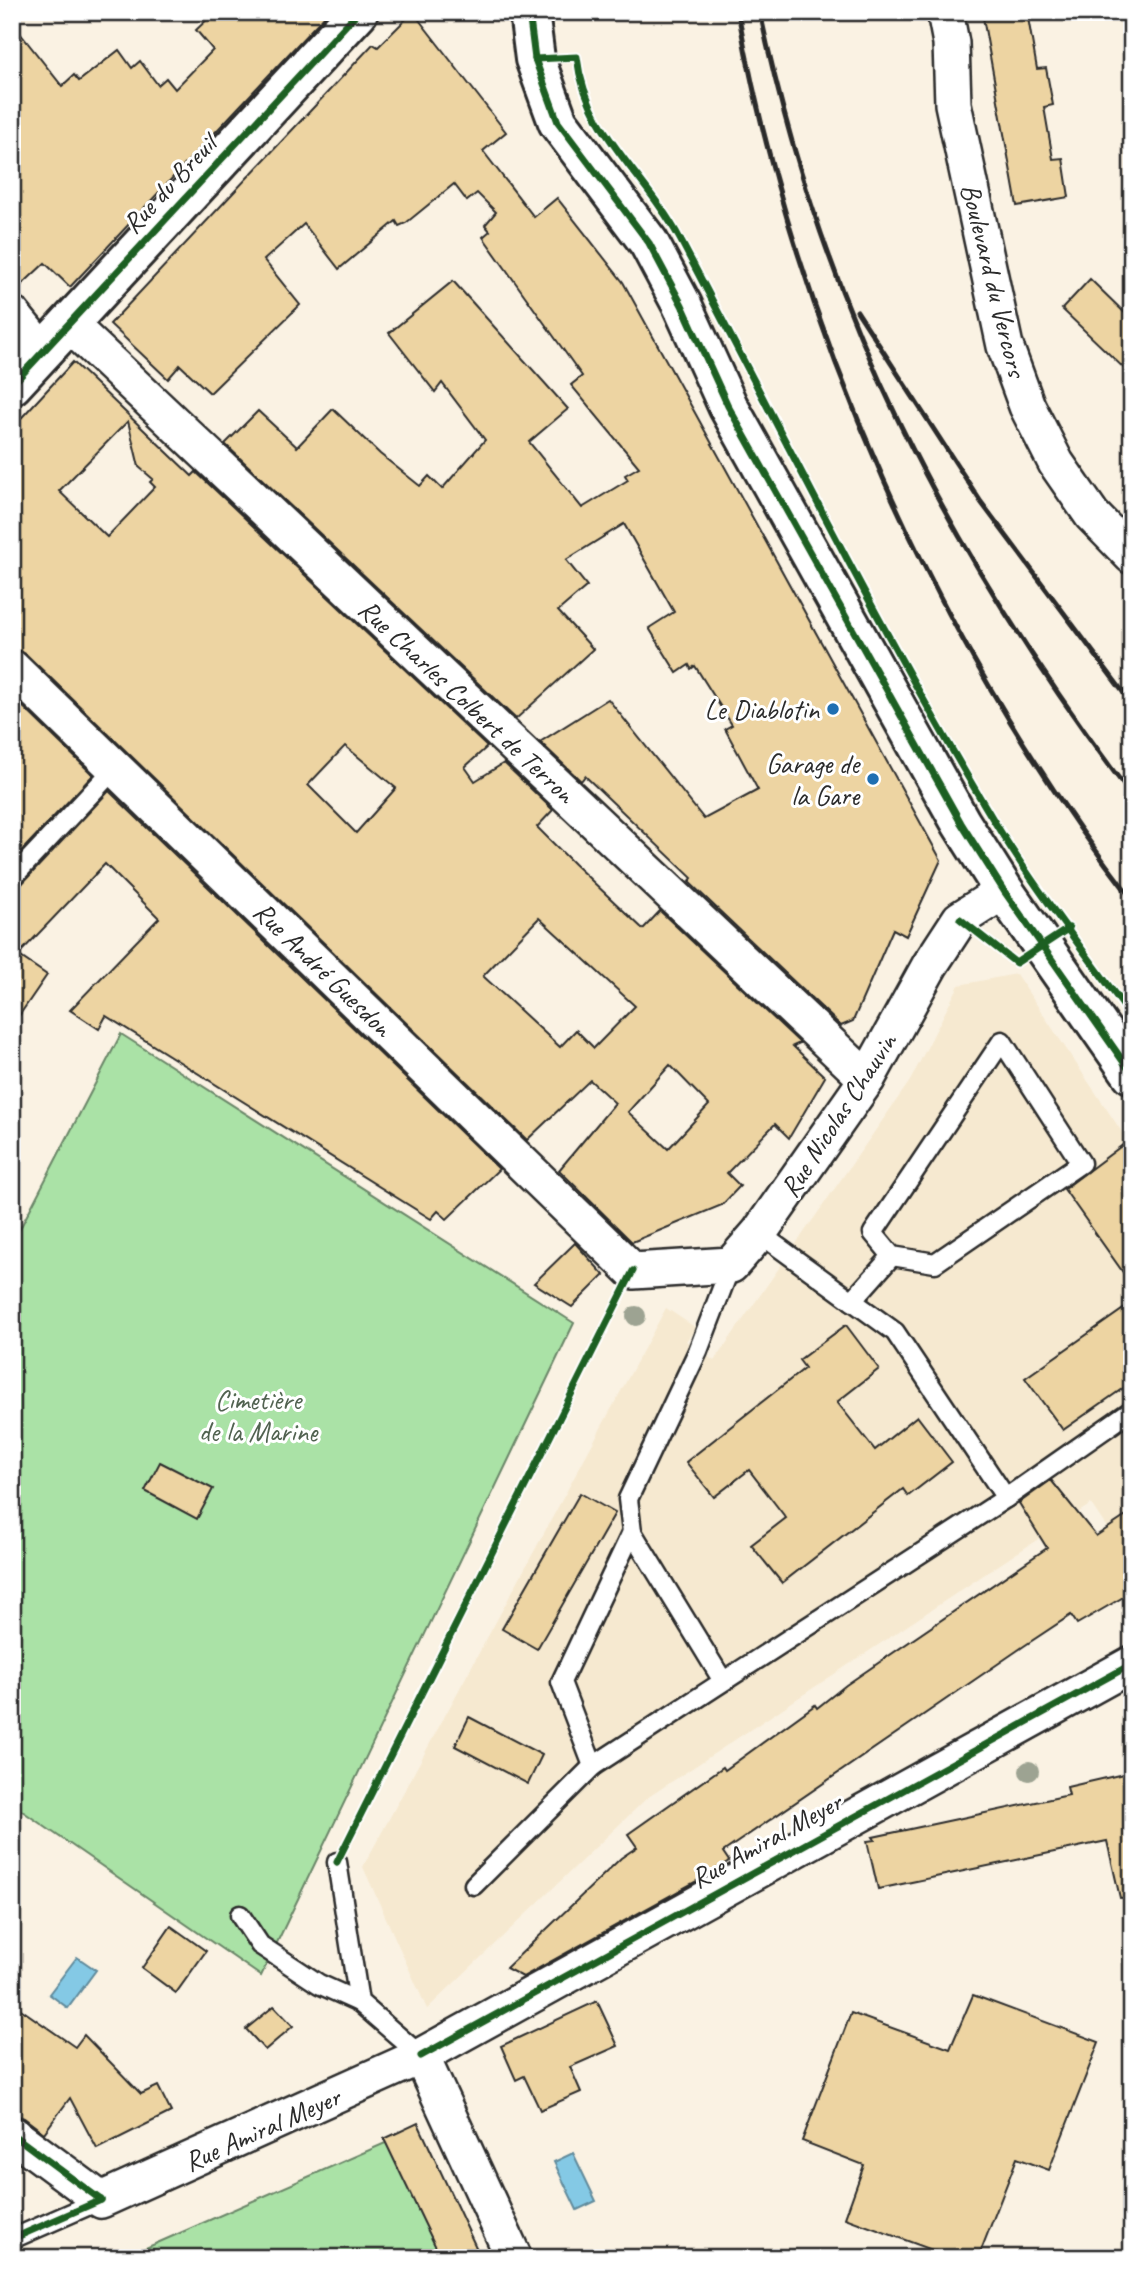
<svg xmlns="http://www.w3.org/2000/svg" width="1144" height="2270" font-family="Caveat,sans-serif">
  <rect width="100%" height="100%" fill="#faf2e3"/>
  <filter id="ink" filterUnits="userSpaceOnUse"><feTurbulence type="fractalNoise" baseFrequency=".0143" numOctaves="2"/><feDisplacementMap in="SourceGraphic" scale="14" xChannelSelector="R" yChannelSelector="G"/><feConvolveMatrix kernelMatrix="1 2 1 2 8 2 1 2 1" color-interpolation-filters="sRGB"/></filter>
  <g filter="url(#ink)">
    <path fill="#f6e9d0" d="M1016,974L1132,1147V1512L1107,1528L1091,1504L647,1798L427,2009L363,1867L666,1308L696,1328L686,1341L714,1361L910,1081L959,985Z"/>
    <g fill="#aae2a6" stroke="#6a8668" stroke-width="2">
      <path d="M121,1034L574,1323L261,1976L12,1804V1244Z"/>
      <path d="M408,2133L468,2258H123Z"/>
    </g>
    <g fill="#84c9e5" stroke="#608a9b" stroke-width="2">
      <path d="M77,1957L96,1970L68,2008L49,1994Z"/>
      <path d="M573,2153L596,2201L577,2210L554,2162Z"/>
    </g>
    <g fill="#edd4a2" stroke="#2b2b2b" stroke-width="2" fill-rule="evenodd">
      <path d="M215,12H328L70,287L45,263L12,294V23L62,86L74,75L79,81L119,50L132,68L140,61L158,85L166,78L175,89L213,50L196,30Z"/>
      <path d="M413,12L506,132L483,151L534,217L557,198L623,282L941,860L906,936L893,929L853,1021L841,1026L689,882L692,878L585,776L581,781L540,742L608,699L704,819L758,790L725,729L732,725L695,666L691,669L689,665L677,673L649,628L674,612L624,524L566,560L587,586L558,611L593,649L516,719L225,444L258,411L297,447L333,409L380,454L420,486L429,476L442,489L485,440L442,383L435,392L389,333L453,281L568,409L529,442L582,508L628,480L625,475L639,467L571,385L582,376L483,237L490,231L485,225L496,212L477,193L467,201L454,184L406,223L399,226L396,221L339,269L304,224L264,260L300,305L210,393L180,365L168,379L110,324L373,44L378,47Z"/>
      <path d="M982,12H1027L1037,69L1046,68L1053,105L1044,107L1053,159L1063,158L1069,197L1017,206Z"/>
      <path d="M1090,279L1132,320V376L1062,309Z"/>
      <path d="M73,362L192,476L196,472L487,747L465,767L475,781L504,763L553,810L537,827L574,864L643,929L660,911L800,1043L793,1046L825,1077L789,1138L775,1124L727,1173L740,1186L722,1205L632,1242L559,1170L615,1103L590,1080L527,1140L26,654L12,648V428ZM128,421L139,467L153,479L150,482L155,487L107,537L59,491ZM345,746L396,788L356,833L308,785ZM539,918L635,1006L594,1048L576,1030L560,1047L483,976ZM670,1065L709,1105L668,1149L628,1112Z"/>
      <path d="M12,696L93,775L12,861Z"/>
      <path d="M109,791L499,1169L447,1219L438,1211L431,1219L106,1016L99,1029L70,1010L159,918L105,864L18,955L47,975L12,1026V889L20,886Z"/>
      <path d="M1132,1138V1285L1064,1189Z"/>
      <path d="M575,1243L604,1275L572,1307L534,1283Z"/>
      <path d="M1132,1303V1382L1063,1430L1025,1378Z"/>
      <path d="M846,1325L879,1369L837,1402L875,1450L917,1416L952,1462L908,1496L903,1489L782,1583L751,1545L786,1518L749,1470L714,1497L686,1462L805,1368L799,1360Z"/>
      <path d="M160,1462L213,1489L197,1519L145,1491Z"/>
      <path d="M1051,1480L1096,1536L1132,1512V1592L1077,1624L1071,1615L1024,1646L723,1852L729,1861L695,1882L523,1977L506,1968L621,1858L637,1847L628,1834L723,1767L725,1770L815,1705L817,1708L846,1685L1047,1548L1019,1503Z"/>
      <path d="M580,1493L615,1513L537,1649L502,1629Z"/>
      <path d="M469,1717L542,1755L528,1784L455,1746Z"/>
      <path d="M1132,1772V1897L1120,1898L1107,1841L878,1889L867,1841L875,1840L873,1837L1069,1795L1067,1787Z"/>
      <path d="M171,1926L206,1951L176,1993L142,1968Z"/>
      <path d="M973,1995L1099,2042L1049,2170L1017,2158L978,2258H954L845,2218L864,2165L802,2141L851,2013L950,2049Z"/>
      <path d="M597,2001L618,2046L570,2067L581,2092L540,2110L524,2076L516,2080L501,2046Z"/>
      <path d="M12,2003L75,2047L84,2035L141,2094L158,2086L171,2112L97,2149L70,2098L44,2133L24,2118L12,2114Z"/>
      <path d="M274,2006L293,2026L265,2050L246,2029Z"/>
      <path d="M418,2123L481,2258H441L384,2139Z"/>
    </g>
    <g fill="none" stroke-linecap="round" stroke-linejoin="round">
      <defs>
        <g id="lane">
          <path d="M12,878L115,768"/>
          <path d="M1002,1041L1081,1163L935,1263L892,1256L873,1233Z"/>
          <path d="M852,1301L892,1256"/>
          <path d="M1006,1498L1132,1410"/>
          <path d="M723,1681L632,1532L628,1499L698,1351L731,1265"/>
          <path d="M593,1766L561,1682L632,1532"/>
          <path d="M337,1862L359,2002L421,2056"/>
          <path d="M474,1885L593,1766L1006,1498L895,1332L759,1233"/>
          <path d="M240,1915L260,1945L319,1984L359,2002"/>
          <path d="M12,2239L101,2200"/>
        </g>
        <g id="street">
          <path d="M945,12L951,43L953,104L1005,346L1027,406L1056,463L1092,515L1132,556"/>
          <path d="M12,314L43,352"/>
          <path d="M68,323L867,1079"/>
          <path d="M12,668L633,1271L731,1265L759,1233L867,1079L930,965L960,919L1004,891"/>
          <path d="M421,2056L514,2258"/>
          <path d="M12,2134L101,2200L421,2056L1132,1664"/>
        </g>
        <g id="secondary">
          <path d="M529,12L535,59L558,122L649,243L682,305L728,406L961,823L1004,891L1132,1074"/>
          <path d="M12,385L358,12"/>
        </g>
      </defs>
      <use href="#lane" stroke="#2b2b2b" stroke-width="23"/>
      <use href="#street" stroke="#2b2b2b" stroke-width="40"/>
      <use href="#secondary" stroke="#2b2b2b" stroke-width="44"/>
      <use href="#lane" stroke="#fff" stroke-width="18"/>
      <use href="#street" stroke="#fff" stroke-width="35"/>
      <use href="#secondary" stroke="#fff" stroke-width="38"/>
      <g stroke="#2b2b2b" stroke-width="5">
        <path d="M738,12C794,324 938,648 1132,899"/>
        <path d="M760,12C823,313 948,552 1132,796"/>
        <path d="M857,311L981,502L1132,704"/>
      </g>
      <defs>
        <g id="cycleway">
          <path d="M529,12L535,59L558,122L649,243L682,305L728,406L961,823L1004,891L1132,1074"/>
          <path d="M535,59L577,57C585,132 647,176 680,239C783,434 880,632 994,821C1035,889 1086,953 1132,1018"/>
          <path d="M12,385L358,12"/>
          <path d="M960,919L1016,963L1069,928"/>
          <path d="M337,1862L633,1271"/>
          <path d="M421,2056L1132,1664"/>
          <path d="M12,2134L101,2200"/>
          <path d="M12,2239L101,2200"/>
        </g>
      </defs>
      <use href="#cycleway" stroke="#fff" stroke-width="11"/>
      <use href="#cycleway" stroke="#1b5e20" stroke-width="7"/>
    </g>
    <g fill="#9da392">
      <circle cx="636" cy="1316" r="10"/>
      <circle cx="1029" cy="1771" r="10"/>
    </g>
  </g>
  <g fill="#1f6fb2" stroke="#fff" stroke-width="2.5">
    <circle cx="833" cy="709" r="7"/>
    <circle cx="873" cy="779" r="7"/>
  </g>
  <g text-anchor="middle" dominant-baseline="central" stroke-width="6" stroke-linejoin="round" paint-order="stroke">
    <g font-size="28" fill="#2b2b2b" stroke="#fff">
      <text transform="translate(169 184) rotate(-47)">Rue du Breuil</text>
      <text transform="translate(994 280) rotate(76)">Boulevard du Vercors</text>
      <text transform="translate(467 701) rotate(43)">Rue Charles Colbert de Terron</text>
      <text transform="translate(323 969) rotate(44)">Rue André Guesdon</text>
      <text transform="translate(838 1115) rotate(-57)">Rue Nicolas Chauvin</text>
      <text transform="translate(766 1840) rotate(-29)">Rue Amiral Meyer</text>
      <text transform="translate(262 2129) rotate(-24)">Rue Amiral Meyer</text>
    </g>
    <g font-size="28" fill="#2b2b2b" stroke="#fff" text-anchor="end">
      <text x="819" y="709">Le Diablotin</text>
      <text x="859" y="763">Garage de<tspan x="859" dy="32">la Gare</tspan></text>
    </g>
    <g font-size="28" fill="#516250" stroke="#fff">
      <text x="258" y="1399">Cimetière<tspan x="258" dy="32">de la Marine</tspan></text>
    </g>
  </g>
  <rect width="1144" height="2270" fill="none" stroke="#fff" stroke-width="42"/>
  <rect x="21" y="21" width="1102" height="2228" fill="none" stroke="#2b2b2b" stroke-width="2.5" filter="url(#ink)"/>
</svg>
